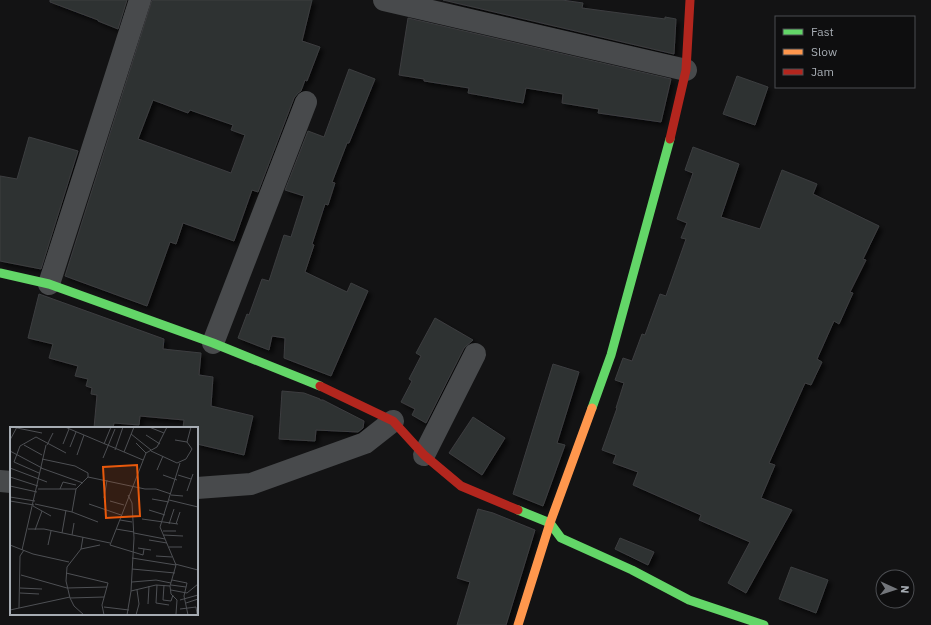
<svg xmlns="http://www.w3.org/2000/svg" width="931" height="625" font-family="'IBM Plex Sans',sans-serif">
  <defs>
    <filter id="shadow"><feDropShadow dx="3.5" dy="3.5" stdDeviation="2" flood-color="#0009"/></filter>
  </defs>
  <rect width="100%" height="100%" fill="#131314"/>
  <g fill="#2f3031" stroke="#3c3e40" fill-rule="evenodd" filter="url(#shadow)">
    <path d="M50,0H127L118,29L98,21V20L50,2Z"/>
    <path d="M152,0H312L302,41L320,47L307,81L305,80L301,91L298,93L294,98L258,192L252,190L234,241L183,223L176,244L170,242L147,306L65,276ZM153,100L188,113L190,110L233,125L231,130L245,135L231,173L138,139Z"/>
    <path d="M443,0H562L583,3L582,8L665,19V17L676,19L674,54Z"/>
    <path d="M408,18L671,79L661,122L598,113L599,109L562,103L563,94L526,88L523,103L468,93L469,88L424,81V79L399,75Z"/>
    <path d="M349,69L375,79L349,143H347L332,182L335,183L328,205L325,204L312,244L314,245L305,272L347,292L351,283L368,291L331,376L284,358L285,338L272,336L269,350L238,338L247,314L249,315L262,279L269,281L284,235L291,237L304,196L285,190L308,131L324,137Z"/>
    <path d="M737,76L768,87L755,125L723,114Z"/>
    <path d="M29,137L78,151L41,269L0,261V176L17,179Z"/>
    <path d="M693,147L739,164L721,217L760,229L782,170L817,184L813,194L879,226L863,259L866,260L850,292L853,293L839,324L834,321L817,359L822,362L811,385L805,383L769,463L775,465L761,498L792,510L746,593L728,583L750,542L699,520L701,515L633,485L638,472L613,463L616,455L602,450L617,408H616L624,383L615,380L623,358L632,361L642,334L645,335L660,294L666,296L686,239L681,238L687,223L677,219L693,173L685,170Z"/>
    <path d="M39,294L164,339L163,349L201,353L199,375L213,377L211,406L253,416L244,455L197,444V428H183L184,420L140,416L139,425L114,423L113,428H94L97,395L91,394L92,388L86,386L88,379L75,376L78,366L49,358L53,344L28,338Z"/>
    <path d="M435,318L473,340L464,348L426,423L412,415L415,409L401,402L412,381L409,379L421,356L416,353Z"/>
    <path d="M553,364L579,372L557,443L565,445L543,506L513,494Z"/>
    <path d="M282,391L304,393L320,399V400H323L364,421L363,428L358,432L316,430L315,441L279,439Z"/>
    <path d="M473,417L505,438L482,475L449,453Z"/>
    <path d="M478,509L493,513L535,530L506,625H457L470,582L457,578Z"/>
    <path d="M620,538L654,552L648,565L615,549Z"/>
    <path d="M791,567L828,580L816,613L779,599Z"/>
  </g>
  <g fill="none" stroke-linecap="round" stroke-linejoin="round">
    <g stroke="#484a4c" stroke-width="22">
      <path d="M384,0L686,70"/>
      <path d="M49,284L140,0"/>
      <path d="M213,343L306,102"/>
      <path d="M424,455L475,354"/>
      <path d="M0,481L11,482"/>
      <path d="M197,488L251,484L365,443L393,421"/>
    </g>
    <g stroke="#63d668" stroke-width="9">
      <path d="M0,273L49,284L213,343L320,386"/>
      <path d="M592,408L611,355L670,139"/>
      <path d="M518,510L550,523L561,538L632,570L689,600L764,625"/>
    </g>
    <path stroke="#ff974d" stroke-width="9" d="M518,625L550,523L592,408"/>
    <g stroke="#b3261e" stroke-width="9">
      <path d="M670,139L686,70L690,0"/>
      <path d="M320,386L393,421L424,455L461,486L518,510"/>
    </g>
  </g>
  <g transform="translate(10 427)">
    <rect width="188" height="188" fill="#131314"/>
    <path fill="none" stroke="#4e5054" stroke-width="1" d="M2,0L32,6M55,0L133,33M139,0L154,6M121,7L141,23M136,8L150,17M0,13L7,0M165,13L177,15M126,16L136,26M53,17L59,2M94,17L101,0M14,18L32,28M37,18L43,6M60,20L66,5M105,23L113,0M0,24L32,41M141,24L167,36L176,32L182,22L177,15L181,0M114,25L124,0M67,28L74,8M93,31L105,2M0,41L37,55M31,41L73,56M147,43L153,29M29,46L4,35L10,19L26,10L56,26M153,48L167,53M168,48L181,52M0,50L28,59M78,50L135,62H146L161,67M0,59L27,65M28,62H66L78,50V46L65,39L32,32M50,62L53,55L66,58M177,64L183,47M161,68L173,69M0,70L25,74M94,71L97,53M142,72L159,75M159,73L188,80M0,74L24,78M100,74L114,78M25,77L62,85L88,95M79,77L111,88M23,79L41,89M139,83L155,88M62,85L66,62M132,92L168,97M110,93L122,95M159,97L164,82M166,97L170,85M18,102H34L100,116M106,102L124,105M25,103L32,84M153,104H166M52,106L56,83M124,106L155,112M62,108L64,96M153,108L173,109M139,113L157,116M0,118L23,127L59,135M38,118L41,104M159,120H172M128,121L141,123M71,122L73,110M134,122L133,128L100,118L136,26L147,20L157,0M12,123L36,18M146,129L162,130M122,131L166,138M165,137L188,143M122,142L165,146M56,146L98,156L92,178L94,188M11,148L57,161L97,160M162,153L177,156L174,169L178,188M122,155L146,153L161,156M147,158L146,176L159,178M154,158L153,173L161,174L163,168M161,158L176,160M10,161L32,162M161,163L177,166L188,157M121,164L146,158L160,159M10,166L29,167M60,171L94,170M170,173L188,168M176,176L188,172M138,177L139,159M94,180L119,183M9,181L10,129L14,123M170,182L186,180L187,187M0,183L60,170M166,187L167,173L161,167L160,159L166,138L150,100L170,36M74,188L64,179L60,171L56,154L57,140L71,122L90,118M117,188L121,164L124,111L122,76L118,68M126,188L129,177L127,163"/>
    <path fill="#e8590c" fill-opacity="0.15" stroke="#e8590c" stroke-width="2" d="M127,38L130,89L96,91L93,40Z"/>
    <rect width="188" height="188" fill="none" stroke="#a6acb3" stroke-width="2"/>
  </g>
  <rect x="775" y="16" width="140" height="72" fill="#0e0e0f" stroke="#4b4d51"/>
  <rect x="783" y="29" width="20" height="6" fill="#63d668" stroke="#4b4d51"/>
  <text x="811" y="36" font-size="12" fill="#a6acb3">Fast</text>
  <rect x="783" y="49" width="20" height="6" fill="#ff974d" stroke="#4b4d51"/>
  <text x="811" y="56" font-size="12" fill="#a6acb3">Slow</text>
  <rect x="783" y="69" width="20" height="6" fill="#b3261e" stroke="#4b4d51"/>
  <text x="811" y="76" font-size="12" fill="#a6acb3">Jam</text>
  <g transform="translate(895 589) rotate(93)"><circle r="19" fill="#0e0e0f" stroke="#4b4d51"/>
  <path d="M0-3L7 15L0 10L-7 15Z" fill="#73767b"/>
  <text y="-6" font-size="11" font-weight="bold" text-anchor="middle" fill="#a6acb3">N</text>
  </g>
</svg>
